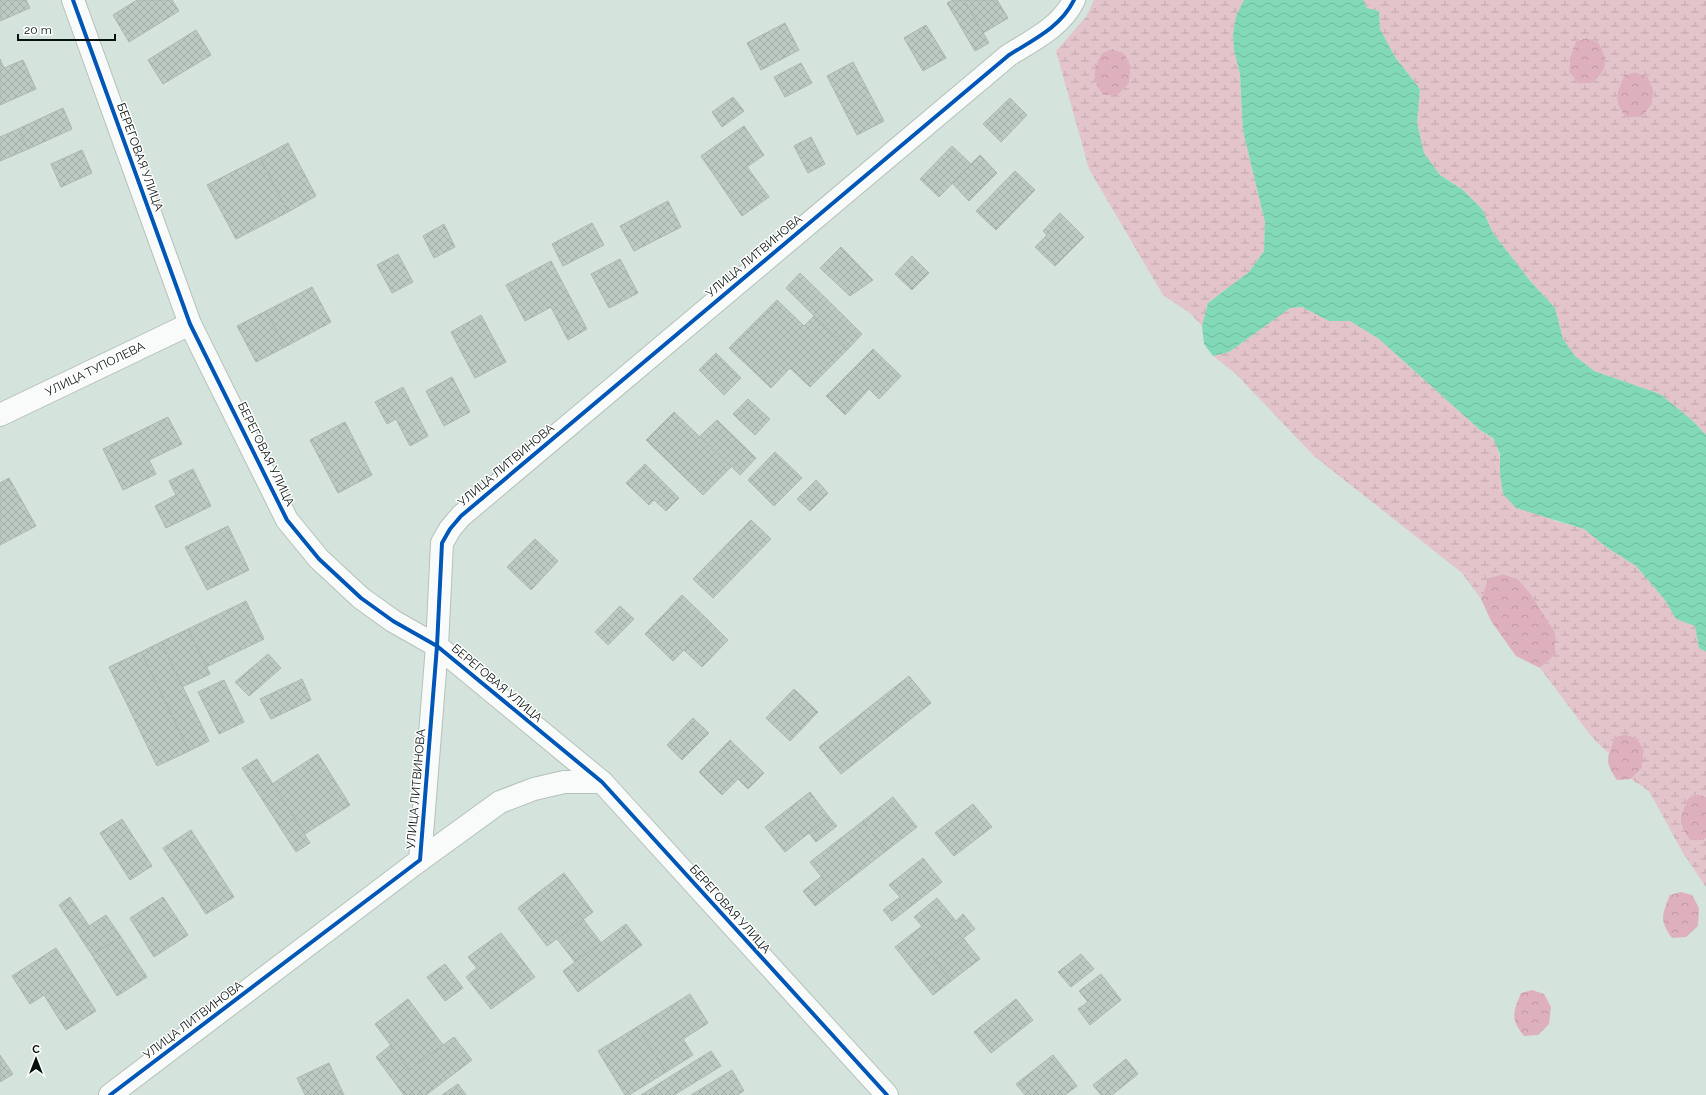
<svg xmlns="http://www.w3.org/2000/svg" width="1706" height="1095" font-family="Raleway,sans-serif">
  <defs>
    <pattern id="forest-crowns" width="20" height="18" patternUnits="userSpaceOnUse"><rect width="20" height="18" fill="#deb0bd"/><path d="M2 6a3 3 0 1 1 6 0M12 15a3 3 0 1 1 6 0" fill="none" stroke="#bd96a1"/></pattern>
    <pattern id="wetland-marsh" width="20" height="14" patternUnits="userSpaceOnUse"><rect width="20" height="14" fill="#e2c4ca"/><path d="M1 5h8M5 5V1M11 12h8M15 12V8" fill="none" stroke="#c0a7ac"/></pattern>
    <pattern id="water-waves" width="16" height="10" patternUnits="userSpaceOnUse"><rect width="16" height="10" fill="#82d9b8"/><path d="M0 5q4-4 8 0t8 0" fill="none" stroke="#6fb99d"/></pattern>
    <pattern id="building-cross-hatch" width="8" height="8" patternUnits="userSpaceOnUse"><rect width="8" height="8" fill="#bdcac4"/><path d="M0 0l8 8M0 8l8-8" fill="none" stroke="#a1aca7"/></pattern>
  </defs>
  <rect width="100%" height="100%" fill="#d4e4dc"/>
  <g fill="url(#forest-crowns)">
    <path d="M1587,38L1598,42C1609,61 1608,68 1593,83L1578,84L1569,72L1570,57L1576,41Z"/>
    <path d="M1112,49L1124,53L1131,66L1129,83L1118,95H1103C1090,77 1093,72 1101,53Z"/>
    <path d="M1635,72L1647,76L1654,88L1652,106L1641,117L1626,118C1613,100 1616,95 1624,75Z"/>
    <path d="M1503,574L1518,579L1530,593L1555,632V655L1540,668L1516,656L1491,621L1481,599L1488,578Z"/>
    <path d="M1625,734L1637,738L1644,750L1642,768L1631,779L1617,780C1604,762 1607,757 1615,737Z"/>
    <path d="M1698,794L1706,797V838L1704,840H1690C1676,822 1680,817 1688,798Z"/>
    <path d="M1681,892L1692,895L1699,908L1698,926L1686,937L1672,938C1659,920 1662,915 1670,895Z"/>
    <path d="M1532,990L1544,994L1551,1007L1549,1024L1538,1035L1524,1036C1510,1018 1513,1013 1521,993Z"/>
  </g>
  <g fill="url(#wetland-marsh)" fill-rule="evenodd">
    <path d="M1094,0H1244L1236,16L1233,35L1234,50L1240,74L1243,131L1265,222L1264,251L1249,272L1208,303L1202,326L1190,313L1163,295L1089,169L1056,51L1086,17ZM1112,49L1124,53L1131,66L1129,83L1118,95H1103C1090,77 1093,72 1102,53Z"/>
    <path d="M1363,0H1706V435L1692,420L1660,394L1594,371L1575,356L1563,339L1555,308L1531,282L1493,233L1482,209L1463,190L1440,175L1424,153L1417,123L1420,89L1395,57L1380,29L1379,11L1367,8ZM1587,38L1598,42C1609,61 1608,68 1593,83L1578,84L1569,72L1570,57L1576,41ZM1635,72L1647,76C1657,95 1656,102 1641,117L1626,118C1613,100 1616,95 1624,75Z"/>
    <path d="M1302,307L1329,321H1350L1379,339L1480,430C1484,433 1490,435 1493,439C1502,451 1501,478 1503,494L1555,521L1584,529L1606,547L1636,566L1665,600L1676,619L1695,626L1699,648L1706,652V797L1698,794L1688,798C1680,818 1676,822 1690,840H1704L1706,838V887L1683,853L1649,791L1631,779L1642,768L1644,750L1637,738L1625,734L1615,737L1608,753L1591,736L1540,668L1555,655V632L1530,593L1518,579L1503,574L1488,578L1481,599L1462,573L1314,456L1235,373L1213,356L1229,352L1290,308Z"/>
  </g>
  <path fill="url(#water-waves)" d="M1244,0H1363L1367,8L1379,11L1380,29L1395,57L1420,89L1417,123L1424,153L1440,175L1463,190L1482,209L1493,233L1531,282L1555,308L1563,339L1575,356L1594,371L1660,394L1692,420L1706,435V652L1699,648L1695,626L1676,619L1665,600L1636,566L1606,547L1584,529L1516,508L1503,494L1500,473V454L1493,438L1480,430L1379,339L1350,321H1329L1302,307L1290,308L1229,352L1213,356L1204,344L1202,326L1208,303L1249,272L1264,251L1265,222L1243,131L1240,74L1234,50L1233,35L1236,16Z"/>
  <g fill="url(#building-cross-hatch)" stroke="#aab7b1">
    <path d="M0,0H26L30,8L0,21Z"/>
    <path d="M137,0H172L179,11L129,42L113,15Z"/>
    <path d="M953,0H964L989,43L975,51L947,3Z"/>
    <path d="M964,0H997L1008,18L983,33Z"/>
    <path d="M785,23L799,50L761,70L747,43Z"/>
    <path d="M926,25L946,58L923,71L904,38Z"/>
    <path d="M196,30L211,55L163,84L148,60Z"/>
    <path d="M0,59L4,68L23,60L36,89L0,105Z"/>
    <path d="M853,62L884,121L857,135L827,76Z"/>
    <path d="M801,63L812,83L785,97L774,77Z"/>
    <path d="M733,97L744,111L722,127L712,112Z"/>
    <path d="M1010,98L1027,115L1001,142L983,124Z"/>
    <path d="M63,108L72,129L28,149L18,129Z"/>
    <path d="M744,126L764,155L747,167L769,197L742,216L701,156Z"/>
    <path d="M18,129L28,149L0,161V137Z"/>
    <path d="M811,137L825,164L808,173L794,146Z"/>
    <path d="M288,143L316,196L288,212L260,158Z"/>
    <path d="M952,146L971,164L939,197L920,179Z"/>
    <path d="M82,150L92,173L61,187L51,164Z"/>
    <path d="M980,155L997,173L969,201L952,183Z"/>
    <path d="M260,158L288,212L236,239L207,185Z"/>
    <path d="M1015,171L1035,190L996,230L976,211Z"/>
    <path d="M668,201L681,227L634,251L620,226Z"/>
    <path d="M1060,213L1084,237L1055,266L1035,247L1047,235L1043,231Z"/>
    <path d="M592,223L604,245L563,266L552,244Z"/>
    <path d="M444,224L455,247L434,258L423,236Z"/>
    <path d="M841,247L873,280L850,296L820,268Z"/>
    <path d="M398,254L413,282L392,293L377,265Z"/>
    <path d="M912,256L929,273L912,290L895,274Z"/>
    <path d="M620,259L638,293L609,308L591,274Z"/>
    <path d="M551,261L587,329L568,340L551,307L525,321L506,285Z"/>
    <path d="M800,273L862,334L848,349L786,288Z"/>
    <path d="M312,287L331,322L285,347L266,311Z"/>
    <path d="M777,300L804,326L814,316L848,349L810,387L790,368L771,388L729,348Z"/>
    <path d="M266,311L285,347L256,362L237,326Z"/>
    <path d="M481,315L506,362L475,378L451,332Z"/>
    <path d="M873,349L901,376L879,399L869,389L845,415L826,396Z"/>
    <path d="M716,353L741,378L724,395L699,370Z"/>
    <path d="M452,377L470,412L444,426L426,391Z"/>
    <path d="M403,387L428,436L410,446L396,419L387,424L375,402Z"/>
    <path d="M748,399L770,419L755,435L733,414Z"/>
    <path d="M674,412L731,467L703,495L646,440Z"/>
    <path d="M168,417L182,444L149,460L156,474L123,490L103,449Z"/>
    <path d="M717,420L756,458L740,475L700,436Z"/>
    <path d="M345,422L372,475L338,493L310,440Z"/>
    <path d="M775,452L802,478L774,506L748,480Z"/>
    <path d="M645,464L679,498L666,511L654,500L649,505L626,483Z"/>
    <path d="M193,469L211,506L166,528L155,506L176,495L169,481Z"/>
    <path d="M9,478L36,526L0,545V483Z"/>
    <path d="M816,480L828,493L810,511L797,499Z"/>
    <path d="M751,520L771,539L713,598L693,579Z"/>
    <path d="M228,526L249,570L207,590L185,547Z"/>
    <path d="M535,539L558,561L531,590L507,567Z"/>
    <path d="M682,595L711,623L673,661L645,634Z"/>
    <path d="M246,601L264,639L206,667L188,629Z"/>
    <path d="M620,606L634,619L608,645L595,632Z"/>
    <path d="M711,623L728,640L702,667L684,650Z"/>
    <path d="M188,629L210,674L182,687L161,642Z"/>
    <path d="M161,642L209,741L189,751L141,652Z"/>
    <path d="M141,652L189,751L157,766L109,667Z"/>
    <path d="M268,654L281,668L249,696L235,682Z"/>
    <path d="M909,676L931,703L841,774L819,747Z"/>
    <path d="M302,679L311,700L271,719L260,699Z"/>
    <path d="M224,680L244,722L219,734L198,692Z"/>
    <path d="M794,689L818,712L790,741L766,718Z"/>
    <path d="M693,718L709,733L682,760L667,745Z"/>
    <path d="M730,740L764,773L748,789L738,779L722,795L699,772Z"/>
    <path d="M318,754L350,805L305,834L272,784Z"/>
    <path d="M257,759L310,843L296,852L242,768Z"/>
    <path d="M810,792L829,817L785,852L765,827Z"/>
    <path d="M893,797L917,827L886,851L863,821Z"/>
    <path d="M973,804L992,827L954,856L935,833Z"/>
    <path d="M829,817L837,826L816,842L809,833Z"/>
    <path d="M122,819L152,866L130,880L100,833Z"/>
    <path d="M863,821L886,851L833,892L810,862Z"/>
    <path d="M191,830L234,897L206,914L163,848Z"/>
    <path d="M923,858L942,882L892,921L883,910L900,897L889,885Z"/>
    <path d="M564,873L593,912L547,946L518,908Z"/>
    <path d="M822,876L833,892L815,906L803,891Z"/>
    <path d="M70,897L89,926L106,915L121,937L92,955L59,905Z"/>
    <path d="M163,897L188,935L154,957L130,918Z"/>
    <path d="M937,898L956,921L963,914L975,929L935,960L931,956L913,970L895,947L922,926L914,917Z"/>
    <path d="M583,919L601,943L575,962L557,939Z"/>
    <path d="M626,924L642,945L578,992L563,971Z"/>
    <path d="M501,933L535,977L491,1009L466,977L477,968L468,957Z"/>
    <path d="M121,937L147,977L117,996L92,955Z"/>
    <path d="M963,938L980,959L951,981L935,960Z"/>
    <path d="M56,948L96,1011L66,1030L44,995L30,1004L12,976Z"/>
    <path d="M1081,954L1094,969L1071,987L1058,972Z"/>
    <path d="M931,956L951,981L933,995L913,970Z"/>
    <path d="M445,964L463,988L445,1001L427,977Z"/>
    <path d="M1101,974L1121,1000L1090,1025L1078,1009L1088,1002L1079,991Z"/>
    <path d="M690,994L708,1023L683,1039L693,1055L666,1072L637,1027Z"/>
    <path d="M408,999L443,1045L409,1070L375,1024Z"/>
    <path d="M1016,999L1033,1020L991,1053L974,1032Z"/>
    <path d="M637,1027L666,1072L629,1095H625L598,1051Z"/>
    <path d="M454,1037L472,1060L426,1095H404L376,1057L391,1045L409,1070Z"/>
    <path d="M711,1051L721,1066L674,1095H641Z"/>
    <path d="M0,1055L13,1074L0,1082Z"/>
    <path d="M1053,1055L1077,1086L1065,1095H1025L1016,1084Z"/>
    <path d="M1126,1059L1138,1074L1112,1095H1101L1093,1085Z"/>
    <path d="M329,1063L344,1095H305L297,1078Z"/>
    <path d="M732,1070L744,1091L737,1095H691Z"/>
    <path d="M458,1084L466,1095H442Z"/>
  </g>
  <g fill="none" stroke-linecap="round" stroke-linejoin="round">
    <defs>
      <g id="street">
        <path d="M73,0L190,324L287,520L319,559L361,598L393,621L437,646L602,782L887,1095"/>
        <path d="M0,415L190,324"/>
        <path d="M420,860L500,802L534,789L564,782H602"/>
        <path d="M110,1095L420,860L437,646L442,543L450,529L461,516L1009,55C1033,40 1061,27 1074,0"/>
      </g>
    </defs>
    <use href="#street" stroke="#b4c1ba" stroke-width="24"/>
    <use href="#street" stroke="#f9fbfa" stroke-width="22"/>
    <defs>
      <g id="cycleway">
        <path d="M73,0L190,324L287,520L319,559L361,598L393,621L437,646L602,782L887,1095"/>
        <path d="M110,1095L420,860L437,646L442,543L450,529L461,516L1009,55C1033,40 1061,27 1074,0"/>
      </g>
    </defs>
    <use href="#cycleway" stroke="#fff" stroke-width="6"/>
    <use href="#cycleway" stroke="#0057b8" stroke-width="4"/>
  </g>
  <g text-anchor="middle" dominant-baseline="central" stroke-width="3" stroke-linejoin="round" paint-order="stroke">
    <g font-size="12" fill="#07110d" stroke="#fff">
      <text transform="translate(140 157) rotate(70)">БЕРЕГОВАЯ УЛИЦА</text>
      <text transform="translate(754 256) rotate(-40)">УЛИЦА ЛИТВИНОВА</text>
      <text transform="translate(95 369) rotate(-26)">УЛИЦА ТУПОЛЕВА</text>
      <text transform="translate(266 454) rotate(64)">БЕРЕГОВАЯ УЛИЦА</text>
      <text transform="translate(506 465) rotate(-40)">УЛИЦА ЛИТВИНОВА</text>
      <text transform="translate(497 683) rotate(40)">БЕРЕГОВАЯ УЛИЦА</text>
      <text transform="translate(416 789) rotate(-85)">УЛИЦА ЛИТВИНОВА</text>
      <text transform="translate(730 909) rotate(48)">БЕРЕГОВАЯ УЛИЦА</text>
      <text transform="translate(193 1020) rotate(-37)">УЛИЦА ЛИТВИНОВА</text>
    </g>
  </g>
  <g transform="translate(36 1059)" stroke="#ffffff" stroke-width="3" paint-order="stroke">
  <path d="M0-3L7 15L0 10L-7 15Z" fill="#07110d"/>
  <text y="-6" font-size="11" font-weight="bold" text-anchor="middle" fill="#07110d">С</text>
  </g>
  <path d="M18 34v6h97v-6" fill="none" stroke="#07110d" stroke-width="2"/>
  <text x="24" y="34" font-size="12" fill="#07110d" stroke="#ffffff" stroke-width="3" paint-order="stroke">20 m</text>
</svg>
